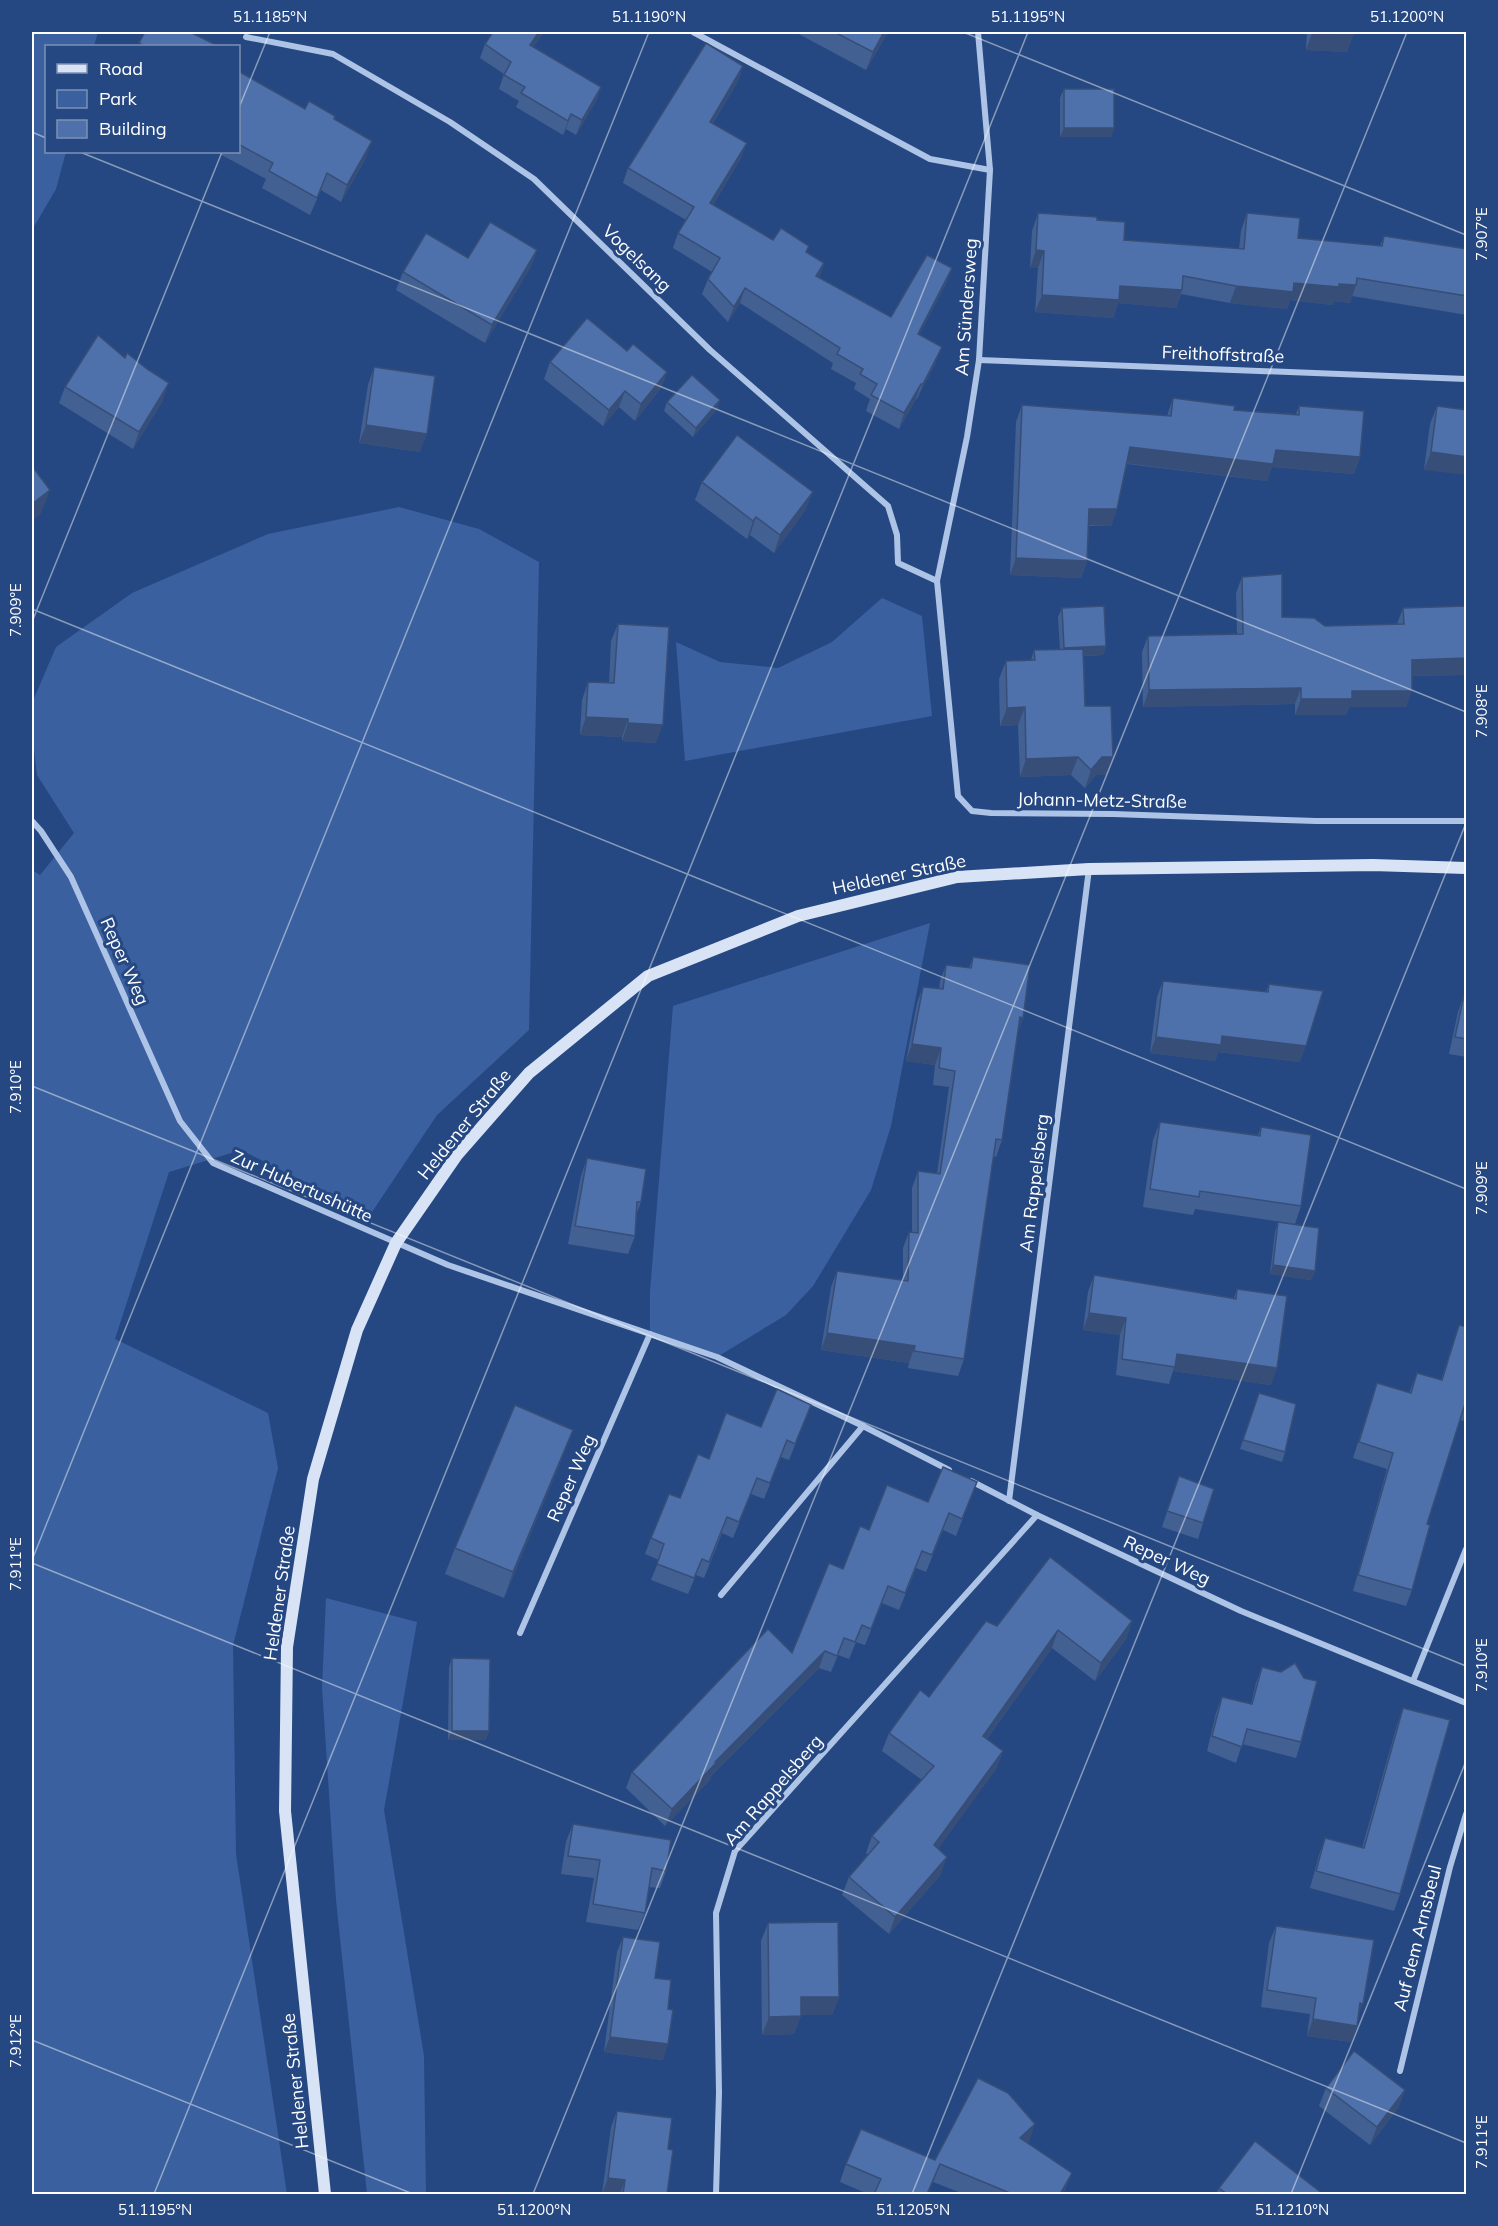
<svg xmlns="http://www.w3.org/2000/svg" width="1498" height="2226" font-family="Mulish,sans-serif">
  <rect width="100%" height="100%" fill="#264882"/>
  <g fill="#3a60a0">
    <path d="M32,32H98L94,46H46V152H66L56,189L32,230Z"/>
    <path d="M399,507L479,529L539,562L529,1030L437,1115L370,1215L241,1150L169,1172L115,1339L268,1413L278,1468L233,1645L236,1854L287,2194H32V870L40,875L74,833L37,775L32,732V703L56,647L132,593L268,534Z"/>
    <path d="M882,598L922,616L932,716L685,761L676,642L720,662L778,668L832,642Z"/>
    <path d="M930,923L891,1126L871,1190L813,1286L786,1315L717,1357L650,1334V1292L673,1006Z"/>
    <path d="M326,1598L417,1622L384,1810L424,2056L426,2194H367L336,1900L322,1687Z"/>
  </g>
  <g fill="none" stroke-linecap="round" stroke-linejoin="round">
    <g stroke="#aec4e7" stroke-width="6">
      <path d="M693,32L930,159L990,170"/>
      <path d="M978,32L990,170L979,360L967,437L937,581L958,796L972,811L991,813L1113,814L1316,821H1466"/>
      <path d="M246,37L333,54L450,122L534,179L710,350L888,506L897,535L898,563L937,581"/>
      <path d="M979,360L1466,379"/>
      <path d="M32,821L41,831L71,877L180,1121L213,1163L448,1265L717,1357L863,1426L949,1470"/>
      <path d="M971,1481L1037,1515L1241,1611L1466,1703"/>
      <path d="M1009,1501L1089,869"/>
      <path d="M721,1595L863,1426"/>
      <path d="M520,1633L650,1334"/>
      <path d="M1413,1681L1466,1549"/>
      <path d="M1400,2071L1450,1867L1466,1814"/>
      <path d="M716,2194L719,2093L716,1913L735,1851L1037,1515"/>
    </g>
    <path stroke="#d8e3f6" stroke-width="12" d="M325,2194L285,1811L287,1647L313,1479L357,1330L396,1243L457,1155L529,1073L648,976L798,916L957,877L1089,869L1373,865L1466,868"/>
  </g>
  <g fill="#436093">
    <path d="M493,32H544L533,47L601,87L596,101L576,135L566,129L563,135L516,107L519,101L499,89L504,74L480,58L485,44Z"/>
    <path d="M795,32H888L866,70Z"/>
    <path d="M1301,32H1354L1353,35L1347,52L1306,50L1307,32Z"/>
    <path d="M743,66L738,81L713,123L741,158L713,205L773,240L807,252L824,263L819,278L891,317L952,268L946,284L919,335L936,362L917,399H916L899,429L866,411L870,399L854,389L856,383L831,369L833,363L740,303L728,322L702,294L708,279L712,272L673,248L678,233L686,220L623,183L628,168Z"/>
    <path d="M238,71L305,109L334,119L366,158L341,202L321,190L310,215L262,188L266,179L216,152H238Z"/>
    <path d="M1064,89L1114,128L1111,137H1060V98Z"/>
    <path d="M1038,213L1097,220L1124,240L1239,249L1241,231L1247,213L1298,238L1380,246L1384,236L1467,249V315L1352,296L1350,303L1334,301L1333,305L1290,300L1287,309L1230,303L1181,294L1176,308L1118,303L1113,318L1035,312L1038,268H1030L1032,231Z"/>
    <path d="M537,250L530,268L485,343L396,290L403,272L468,258Z"/>
    <path d="M627,351L667,372L661,388L635,421L619,407L603,426L544,379L550,362Z"/>
    <path d="M125,358L163,400L133,449L59,403L65,387Z"/>
    <path d="M374,367L420,452L359,443L368,385Z"/>
    <path d="M1173,398L1234,410L1296,414L1299,406L1360,457L1354,474L1272,467L1267,481L1127,464L1117,509L1111,526H1089L1087,561L1081,578L1010,575L1016,422L1022,405L1167,416Z"/>
    <path d="M720,400L717,409L693,437L664,411L667,402Z"/>
    <path d="M1437,406L1467,410L1424,470L1430,424Z"/>
    <path d="M702,482L806,509L774,553L750,535L747,539L695,500Z"/>
    <path d="M1242,577L1282,617L1325,626L1397,624L1403,608L1467,606V668L1464,675L1412,676L1406,707H1349L1346,715H1295V704L1143,707L1142,652L1148,636L1237,634L1236,593Z"/>
    <path d="M1062,608L1106,646L1103,655L1084,656L1085,706L1113,757L1106,775H1096L1085,788L1071,775L1020,777L1018,725L1000,726L999,679L1006,661L1031,660L1034,650H1060L1058,617Z"/>
    <path d="M618,624L656,743L622,741V737L580,735L582,700L588,682L609,683L611,641Z"/>
    <path d="M973,957L1023,1018L1017,1034L1002,1140L996,1157L993,1156L964,1359L958,1376L908,1368L909,1363L821,1350L831,1287L837,1271L903,1280V1248L909,1232H912V1188L918,1171L937,1174L949,1087L933,1085L935,1065L906,1061L917,1003L923,987L939,989L940,981L946,965L969,968Z"/>
    <path d="M1163,981L1266,992L1269,984L1300,1062L1218,1052L1215,1061L1150,1053L1157,997Z"/>
    <path d="M1464,995L1467,996V1057L1449,1054L1458,1012Z"/>
    <path d="M1160,1122L1258,1135L1261,1127L1301,1206L1295,1224L1195,1209L1193,1215L1143,1207L1153,1140Z"/>
    <path d="M587,1158L641,1202L636,1215L635,1236L628,1254L568,1244L581,1176Z"/>
    <path d="M1278,1222L1315,1271L1311,1280L1270,1274L1275,1232Z"/>
    <path d="M1094,1275L1234,1298L1237,1289L1271,1385L1173,1371L1169,1384L1116,1375L1120,1335L1083,1330L1088,1292Z"/>
    <path d="M1459,1325L1467,1327V1411L1463,1421L1460,1420L1427,1524L1412,1590L1406,1606L1353,1591L1387,1469L1353,1458L1377,1383L1409,1393L1417,1373L1441,1380Z"/>
    <path d="M1259,1393L1285,1452L1282,1462L1240,1449Z"/>
    <path d="M811,1405L789,1460L781,1457L764,1499L751,1494L733,1538L722,1533L704,1578L696,1575L688,1594L651,1580L659,1560L645,1554L651,1538L709,1459L761,1427Z"/>
    <path d="M563,1456L504,1598L445,1574L455,1548Z"/>
    <path d="M1179,1476L1203,1523L1198,1539L1162,1527Z"/>
    <path d="M977,1482L956,1536L943,1530L926,1572L916,1568L899,1610L882,1603L865,1645L856,1642L849,1659L838,1655L831,1672L819,1668L711,1776L710,1780L665,1826L626,1788L632,1772L792,1653L843,1569L869,1530L928,1502Z"/>
    <path d="M1132,1621L1126,1639L1095,1681L1052,1648L987,1739L1003,1751L996,1769L938,1848L941,1874L889,1934L842,1895L849,1877L868,1855L866,1853L872,1836L922,1780L882,1751L889,1733L929,1697L997,1626Z"/>
    <path d="M452,1658L486,1740H448L449,1667Z"/>
    <path d="M1262,1667L1301,1742L1296,1758L1242,1744L1236,1763L1207,1751L1216,1713L1222,1697L1251,1704L1256,1683Z"/>
    <path d="M1403,1708L1400,1894L1394,1911L1310,1888L1319,1855L1325,1838L1362,1848L1397,1725Z"/>
    <path d="M573,1824L666,1871L660,1888L649,1887L645,1913L638,1930L586,1922L594,1878L561,1874L566,1842Z"/>
    <path d="M768,1923L839,1997L832,2015H801L794,2034L762,2035L761,1941Z"/>
    <path d="M1276,1926L1358,2016L1357,2026L1351,2042L1307,2036L1310,2014L1261,2007L1269,1943Z"/>
    <path d="M623,1937L655,1978L663,2060L604,2052L617,1952Z"/>
    <path d="M1326,2088L1405,2090L1398,2108L1370,2145L1319,2106Z"/>
    <path d="M617,2111L668,2149L667,2194H602L611,2127Z"/>
    <path d="M1029,2142L1027,2143L1072,2173L1063,2194H964L933,2182L928,2194H868L840,2182L846,2164L935,2160Z"/>
    <path d="M1219,2188L1323,2194H1216Z"/>
  </g>
  <g fill="#374e78">
    <path d="M539,32H544L525,59L530,45Z"/>
    <path d="M884,32H888L866,70L873,52Z"/>
    <path d="M1312,33L1353,35L1347,52L1306,50Z"/>
    <path d="M743,66L738,81L704,137L710,122Z"/>
    <path d="M601,87L596,101L576,135L582,120Z"/>
    <path d="M571,114L566,129L563,135L568,121Z"/>
    <path d="M1064,128H1114L1111,137H1060Z"/>
    <path d="M372,141L366,158L341,202L347,185Z"/>
    <path d="M747,143L741,158L705,218L710,203Z"/>
    <path d="M537,250L530,268L485,343L492,325Z"/>
    <path d="M1036,250L1044,251L1038,268H1030Z"/>
    <path d="M824,263L819,278L816,276Z"/>
    <path d="M952,268L946,284L912,349L918,334Z"/>
    <path d="M1294,283L1339,284L1356,285L1350,303L1334,301L1333,305L1290,300L1287,309L1230,303L1236,286Z"/>
    <path d="M1120,286L1182,290L1176,308L1118,303L1113,318L1035,312L1042,295Z"/>
    <path d="M745,288L740,303L728,322L734,307Z"/>
    <path d="M942,347L936,362L917,399L923,384Z"/>
    <path d="M667,372L661,388L635,421L641,404Z"/>
    <path d="M169,383L163,400L133,449L139,432Z"/>
    <path d="M921,384L916,399L899,429L904,413Z"/>
    <path d="M625,391L619,407L603,426L609,410Z"/>
    <path d="M720,400L717,409L693,437L696,428Z"/>
    <path d="M366,425L427,434L420,452L359,443Z"/>
    <path d="M1130,447L1276,450L1360,457L1354,474L1272,467L1267,481L1124,463Z"/>
    <path d="M1431,452L1467,457V475L1424,470Z"/>
    <path d="M50,490L41,514L32,521V504Z"/>
    <path d="M813,492L806,509L774,553L780,535Z"/>
    <path d="M1089,509H1117L1111,526L1083,525Z"/>
    <path d="M756,517L750,535L747,539L753,521Z"/>
    <path d="M1016,558L1087,561L1081,578L1010,575Z"/>
    <path d="M1106,646L1103,655L1060,657L1064,648Z"/>
    <path d="M1467,658V668L1464,675L1406,676L1412,660Z"/>
    <path d="M1301,688L1295,704L1143,707L1149,690Z"/>
    <path d="M1352,691H1412L1406,707H1349L1346,715H1295L1301,699Z"/>
    <path d="M1025,707L1018,725L1000,726L1007,708Z"/>
    <path d="M586,717L628,719L622,737L580,735Z"/>
    <path d="M628,723L663,725L656,743L622,741Z"/>
    <path d="M1078,757L1071,775L1020,777L1026,759Z"/>
    <path d="M1102,757H1113L1106,775H1096L1085,788L1091,770Z"/>
    <path d="M1020,1017L1023,1018L1017,1034Z"/>
    <path d="M1222,1036L1306,1046L1300,1062L1218,1052L1215,1061L1150,1053L1156,1037Z"/>
    <path d="M912,1044L941,1048L935,1065L906,1061Z"/>
    <path d="M1273,1265L1315,1271L1311,1280L1270,1274Z"/>
    <path d="M1089,1313L1126,1318L1120,1335L1083,1330Z"/>
    <path d="M827,1333L915,1346L909,1363L821,1350Z"/>
    <path d="M1177,1354L1277,1368L1271,1385L1173,1371Z"/>
    <path d="M573,1430L563,1456L504,1598L513,1572Z"/>
    <path d="M1132,1621L1126,1639L1095,1681L1101,1663Z"/>
    <path d="M1058,1630L1052,1648L976,1754L983,1736Z"/>
    <path d="M825,1651L819,1668L711,1776L710,1780L665,1826L672,1809L715,1762Z"/>
    <path d="M452,1731H489L486,1740H448Z"/>
    <path d="M1003,1751L996,1769L928,1863L934,1845Z"/>
    <path d="M947,1857L941,1874L889,1934L895,1917Z"/>
    <path d="M801,1997H839L832,2015H794Z"/>
    <path d="M1360,2003L1363,2004L1357,2020Z"/>
    <path d="M801,2016L794,2034L762,2035L769,2017Z"/>
    <path d="M1313,2019L1357,2026L1351,2042L1307,2036Z"/>
    <path d="M610,2037L668,2044L663,2060L604,2052Z"/>
    <path d="M1405,2090L1398,2108L1370,2145L1377,2127Z"/>
    <path d="M1035,2124L1029,2142L1013,2156L1020,2138Z"/>
    <path d="M940,2164L933,2182L928,2194H927Z"/>
    <path d="M1072,2173L1063,2194H1060Z"/>
    <path d="M608,2178L625,2180L620,2194H602Z"/>
  </g>
  <g fill="#4e70ab" stroke="#374e78" stroke-width="1.5">
    <path d="M145,32H190L218,46H144L139,43Z"/>
    <path d="M493,32H539L530,45L601,87L582,120L571,114L568,121L521,93L525,87L504,75L511,62L485,44Z"/>
    <path d="M834,32H884L873,52Z"/>
    <path d="M1312,32H1354L1353,35L1312,33Z"/>
    <path d="M706,43L743,66L710,122L747,143L710,203L773,240L781,228L809,246L806,252L824,263L816,276L891,317L927,255L952,268L918,334L942,347L923,384H921L904,413L871,395L877,384L860,374L863,369L837,354L840,348L745,288L734,307L708,279L720,258L678,233L694,207L628,168Z"/>
    <path d="M238,71L305,109L309,101L335,116L334,119L372,141L347,185L327,173L317,198L269,171L273,163L238,144Z"/>
    <rect x="1064" y="89" width="50" height="39"/>
    <path d="M1038,213L1097,217V220L1125,222L1124,240L1244,249L1247,213L1300,218L1298,238L1382,246L1384,236L1467,249V296L1357,278L1356,285L1339,284V287L1294,283L1293,292L1236,286L1183,276L1182,290L1120,286L1119,300L1042,295L1044,251L1036,250Z"/>
    <path d="M490,222L537,250L492,325L403,272L426,233L468,258Z"/>
    <path d="M587,318L627,351L633,344L667,372L641,404L625,391L609,410L550,362Z"/>
    <path d="M98,335L125,358L127,353L147,369L169,383L139,432L65,387Z"/>
    <path d="M374,367L435,376L427,434L366,425Z"/>
    <path d="M692,375L720,400L696,428L667,402Z"/>
    <path d="M1173,398L1235,406L1234,410L1299,415V406L1364,411L1360,457L1276,450L1273,464L1130,447L1117,509H1089L1087,561L1016,558L1022,405L1171,416Z"/>
    <path d="M1437,406L1467,410V457L1431,452Z"/>
    <path d="M737,435L813,492L780,535L756,517L753,521L702,482Z"/>
    <path d="M32,466L50,490L32,504Z"/>
    <path d="M1282,574V617L1314,618L1325,626L1404,624L1403,608L1467,606V658L1412,660V691H1352V699H1301V688L1149,690L1148,636L1243,634L1242,577Z"/>
    <path d="M1104,606L1106,646L1064,648L1062,608Z"/>
    <path d="M618,624L669,627L663,725L628,723V719L586,717L588,682L614,683Z"/>
    <path d="M1083,649L1085,706H1111L1113,757H1102L1091,770L1078,757L1026,759L1025,707L1007,708L1006,661L1035,660L1034,650Z"/>
    <path d="M973,957L1030,965L1023,1018L1020,1017L1002,1140L996,1139L964,1359L914,1351L915,1346L827,1333L837,1271L908,1281L909,1232L918,1233V1171L940,1174L955,1071L939,1068L941,1048L912,1044L923,987L943,989L946,965L971,968Z"/>
    <path d="M1163,981L1268,992L1269,984L1323,991L1306,1046L1222,1036L1221,1045L1156,1037Z"/>
    <path d="M1464,995L1467,996V1039L1455,1037Z"/>
    <path d="M1160,1122L1260,1136L1261,1127L1311,1135L1301,1206L1200,1191L1199,1197L1150,1189Z"/>
    <path d="M587,1158L646,1169L641,1202H637L635,1236L575,1226Z"/>
    <path d="M1278,1222L1319,1228L1315,1271L1273,1265Z"/>
    <path d="M1094,1275L1236,1299L1237,1289L1287,1296L1277,1368L1177,1354L1175,1367L1122,1359L1126,1318L1089,1313Z"/>
    <path d="M1459,1325L1467,1327V1404H1465L1427,1524L1430,1525L1412,1590L1358,1575L1393,1453L1359,1442L1377,1383L1411,1393L1417,1373L1442,1380Z"/>
    <path d="M777,1389L811,1405L795,1444L787,1440L770,1483L757,1478L739,1522L727,1517L709,1562L702,1559L694,1578L657,1564L664,1544L651,1538L669,1494L680,1498L698,1454L709,1459L726,1413L761,1427Z"/>
    <path d="M1259,1393L1296,1404L1285,1452L1243,1440Z"/>
    <path d="M515,1405L573,1430L513,1572L455,1548Z"/>
    <path d="M943,1467L977,1482L962,1519L949,1513L932,1555L922,1551L905,1593L888,1586L871,1629L862,1625L855,1642L844,1638L837,1656L825,1651L715,1762L716,1763L672,1809L632,1772L768,1629L792,1653L829,1563L843,1569L860,1526L869,1530L887,1485L928,1502Z"/>
    <path d="M1179,1476L1214,1489L1203,1523L1167,1511Z"/>
    <path d="M1050,1557L1132,1621L1101,1663L1058,1630L983,1736L1003,1751L934,1845L947,1857L895,1917L849,1877L879,1842L872,1836L934,1766L889,1733L920,1690L929,1697L986,1621L997,1626Z"/>
    <path d="M452,1658L490,1659L489,1731H452Z"/>
    <path d="M1295,1663L1304,1678L1317,1681L1301,1742L1247,1729L1242,1747L1212,1736L1222,1697L1252,1704L1262,1667L1281,1672Z"/>
    <path d="M1403,1708L1450,1720L1400,1894L1316,1871L1325,1838L1364,1848Z"/>
    <path d="M573,1824L671,1840L666,1871L652,1868L645,1913L593,1904L600,1860L568,1856Z"/>
    <path d="M838,1922L839,1997H801V2016L769,2017L768,1923Z"/>
    <path d="M1276,1926L1374,1940L1363,2004L1360,2003L1357,2026L1313,2019L1316,1998L1267,1990Z"/>
    <path d="M623,1937L660,1942L655,1978L671,1980L668,2009L673,2010L668,2044L610,2037Z"/>
    <path d="M1354,2051L1405,2090L1377,2127L1326,2088Z"/>
    <path d="M978,2078L1008,2093L1035,2124L1020,2138L1072,2173L1060,2194H1012L1005,2191L940,2164L927,2194H874L881,2179L846,2164L861,2129L935,2160Z"/>
    <path d="M617,2111L672,2118L668,2149L673,2150L667,2194H623L625,2180L608,2178Z"/>
    <path d="M1255,2141L1323,2194H1227L1219,2188Z"/>
  </g>
  <path fill="none" stroke="#fff" stroke-width="1.5" stroke-opacity="0.45" d="M963,32L1466,235M238,110L270,32M32,132L46,138M80,152L1466,712M32,609L1466,1189M32,622L222,152M32,1086L1466,1666M32,1560L649,32M32,1563L1466,2143M32,2040L413,2194M154,2194L1028,32M533,2194L1407,32M912,2194L1466,823M1291,2194L1466,1761"/>
  <g text-anchor="middle" dominant-baseline="central" stroke-width="6" stroke-linejoin="round" paint-order="stroke">
    <g font-size="18" fill="#fff" stroke="#264882">
      <text transform="translate(637 258) rotate(44)">Vogelsang</text>
      <text transform="translate(966 307) rotate(-86)">Am Sündersweg</text>
      <text transform="translate(1223 354) rotate(2)">Freithoffstraße</text>
      <text transform="translate(1102 800) rotate(1)">Johann-Metz-Straße</text>
      <text transform="translate(899 874) rotate(-12)">Heldener Straße</text>
      <text transform="translate(125 961) rotate(66)">Reper Weg</text>
      <text transform="translate(464 1124) rotate(-51)">Heldener Straße</text>
      <text transform="translate(1034 1183) rotate(-83)">Am Rappelsberg</text>
      <text transform="translate(302 1186) rotate(24)">Zur Hubertushütte</text>
      <text transform="translate(571 1478) rotate(-66)">Reper Weg</text>
      <text transform="translate(1167 1560) rotate(25)">Reper Weg</text>
      <text transform="translate(279 1593) rotate(-82)">Heldener Straße</text>
      <text transform="translate(773 1790) rotate(-49)">Am Rappelsberg</text>
      <text transform="translate(1417 1938) rotate(-76)">Auf dem Arnsbeul</text>
      <text transform="translate(295 2081) rotate(-96)">Heldener Straße</text>
    </g>
  </g>
  <rect width="1498" height="2226" fill="none" stroke="#264882" stroke-width="66"/>
  <rect x="45" y="45" width="195" height="108" fill="#264882" stroke="#7d91b4" stroke-width="1.5"/>
  <rect x="57" y="64" width="30" height="9" fill="#d8e3f6" stroke="#7d91b4" stroke-width="1.5"/>
  <text x="99" y="75" font-size="18" fill="#ffffff">Road</text>
  <rect x="57" y="90" width="30" height="18" fill="#3a60a0" stroke="#7d91b4" stroke-width="1.5"/>
  <text x="99" y="105" font-size="18" fill="#ffffff">Park</text>
  <rect x="57" y="120" width="30" height="18" fill="#4e70ab" stroke="#7d91b4" stroke-width="1.5"/>
  <text x="99" y="135" font-size="18" fill="#ffffff">Building</text>
  <rect x="33" y="33" width="1432" height="2160" fill="none" stroke="#fff" stroke-width="2"/>
  <g font-size="15" text-anchor="middle" fill="#fff">
    <text x="270" y="22">51.1185°N</text>
    <text x="649" y="22">51.1190°N</text>
    <text x="1028" y="22">51.1195°N</text>
    <text x="1407" y="22">51.1200°N</text>
    <text transform="translate(1482 234) rotate(-90)" y="5">7.907°E</text>
    <text transform="translate(16 610) rotate(-90)" y="5">7.909°E</text>
    <text transform="translate(1482 711) rotate(-90)" y="5">7.908°E</text>
    <text transform="translate(16 1087) rotate(-90)" y="5">7.910°E</text>
    <text transform="translate(1482 1188) rotate(-90)" y="5">7.909°E</text>
    <text transform="translate(16 1564) rotate(-90)" y="5">7.911°E</text>
    <text transform="translate(1482 1665) rotate(-90)" y="5">7.910°E</text>
    <text transform="translate(16 2041) rotate(-90)" y="5">7.912°E</text>
    <text transform="translate(1482 2142) rotate(-90)" y="5">7.911°E</text>
    <text x="155" y="2215">51.1195°N</text>
    <text x="534" y="2215">51.1200°N</text>
    <text x="913" y="2215">51.1205°N</text>
    <text x="1292" y="2215">51.1210°N</text>
  </g>
</svg>
